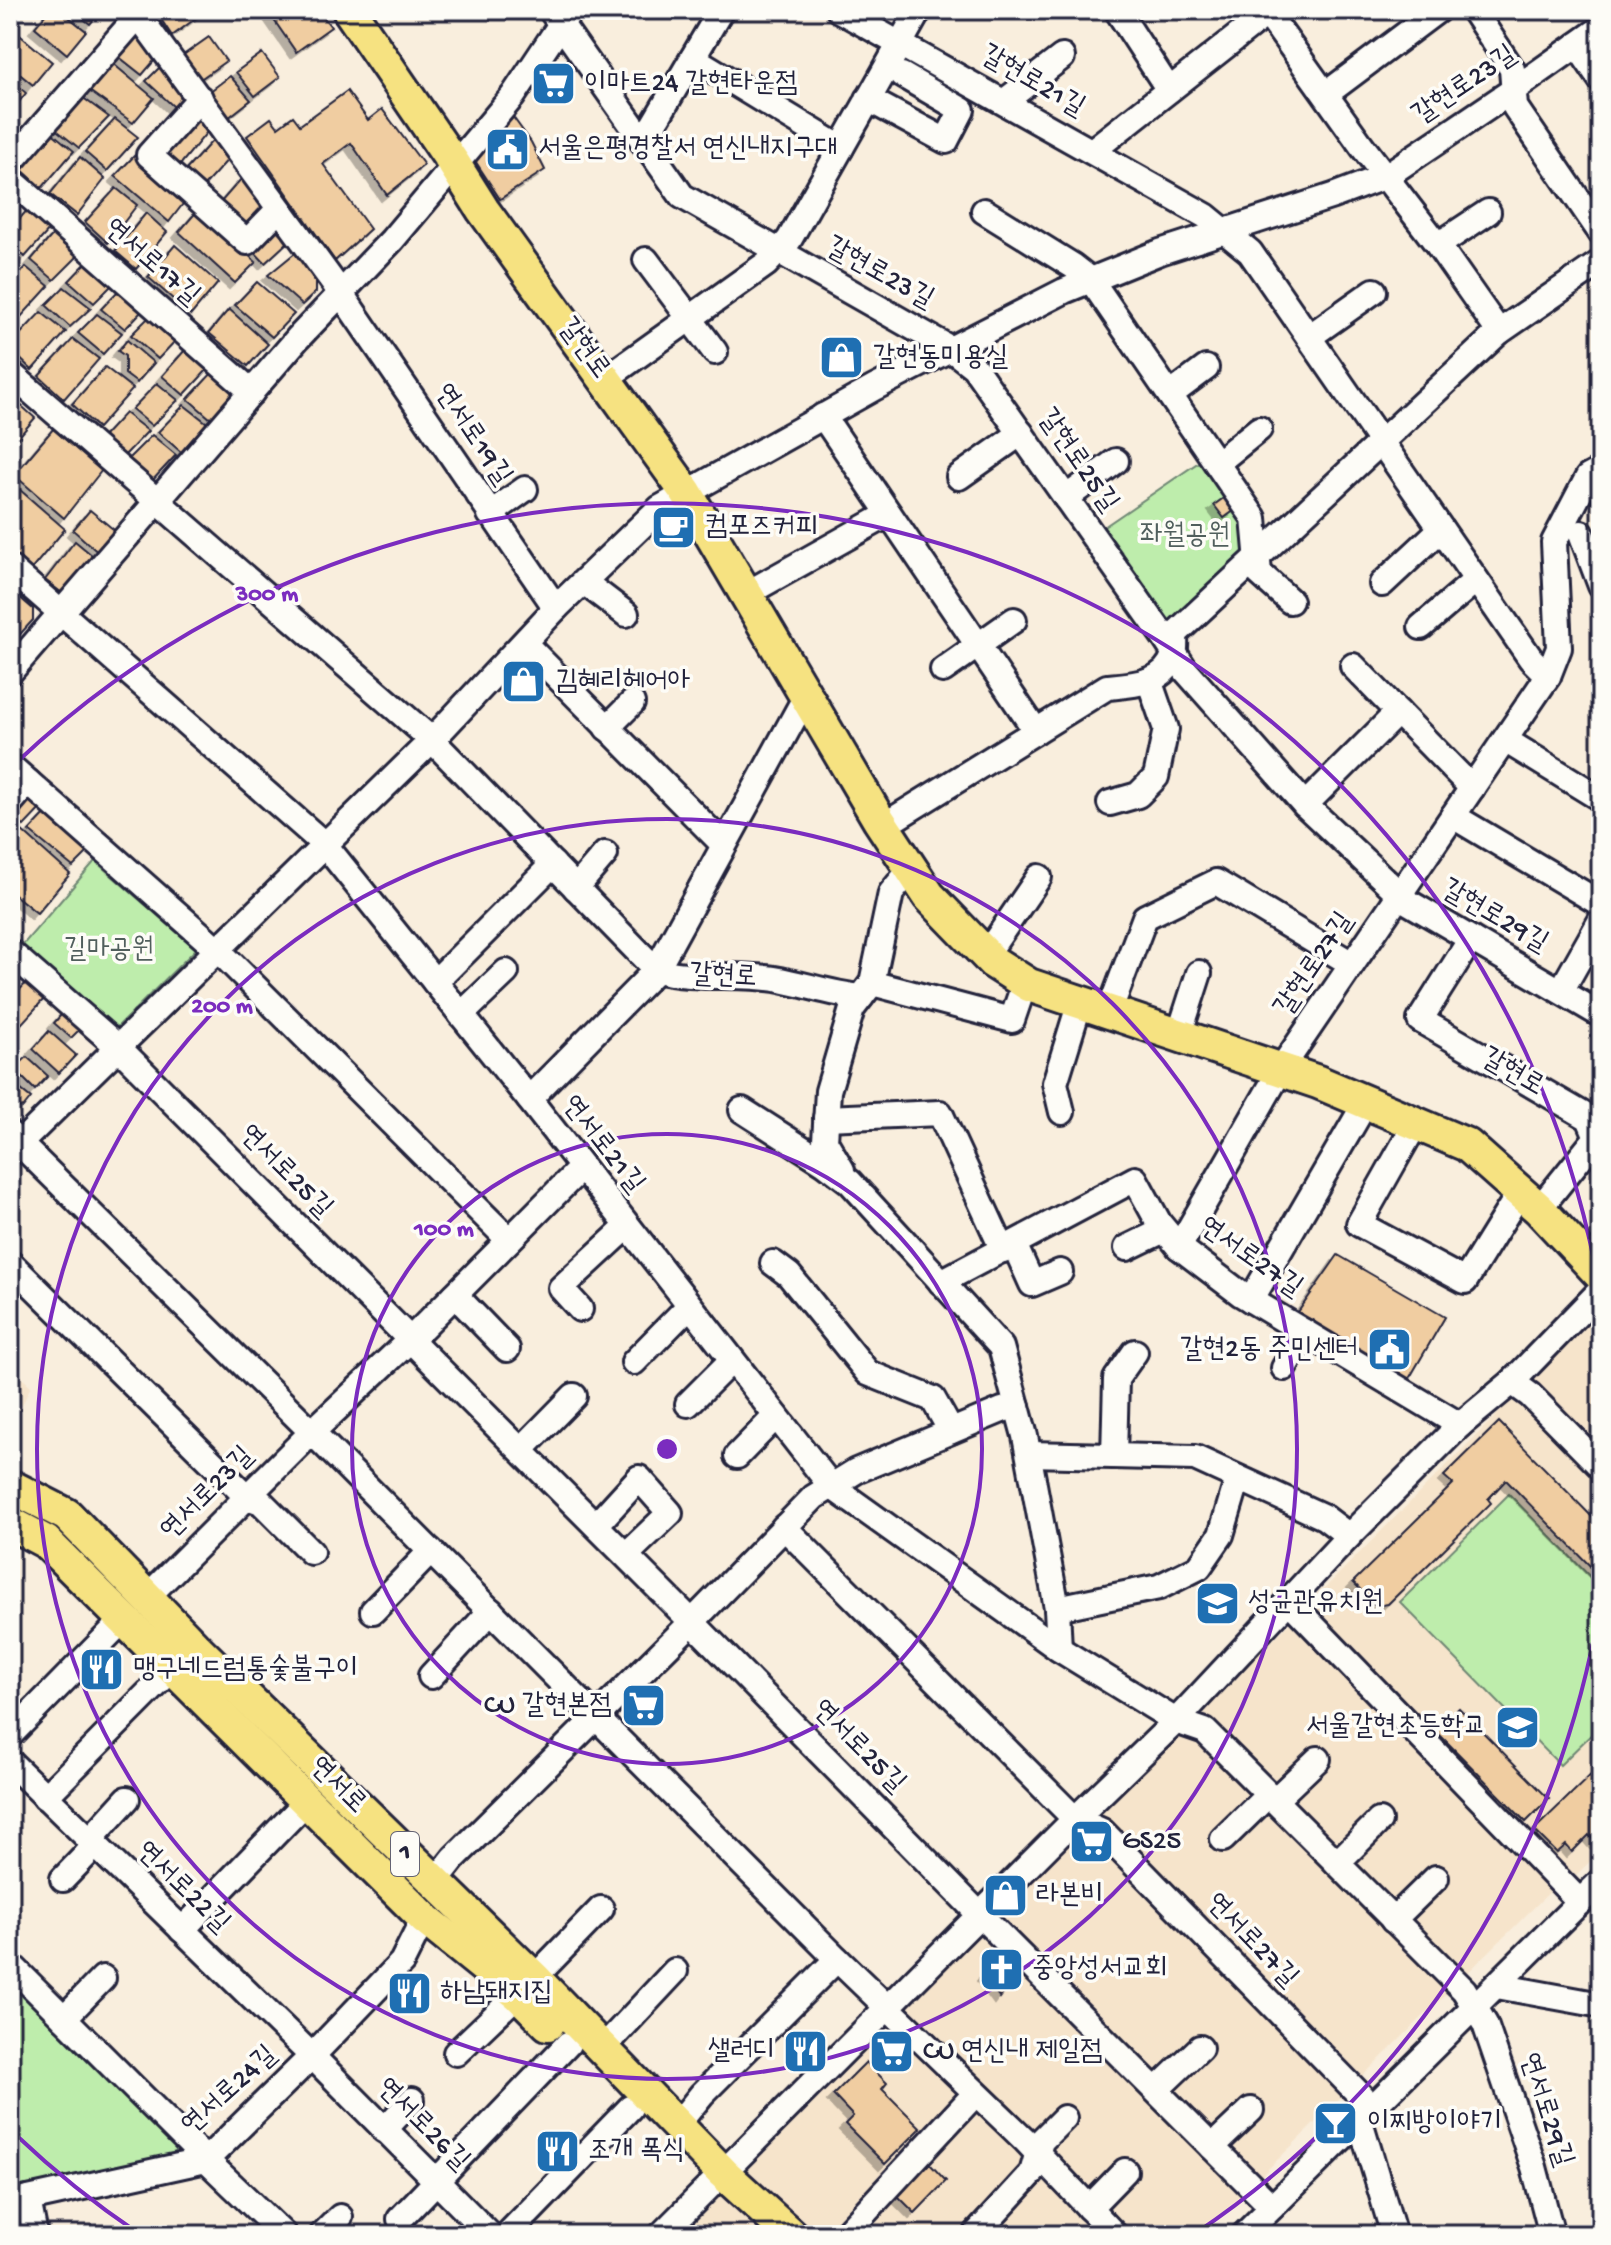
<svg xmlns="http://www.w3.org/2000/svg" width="1611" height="2245" font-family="'Gochi Hand','Poor Story',sans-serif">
  <defs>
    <filter id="shadow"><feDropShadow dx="-6" dy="6" stdDeviation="0" flood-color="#0004"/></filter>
  </defs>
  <rect width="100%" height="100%" fill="#f9eedd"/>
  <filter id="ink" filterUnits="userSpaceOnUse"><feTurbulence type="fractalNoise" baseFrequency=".0125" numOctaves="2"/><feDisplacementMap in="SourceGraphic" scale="16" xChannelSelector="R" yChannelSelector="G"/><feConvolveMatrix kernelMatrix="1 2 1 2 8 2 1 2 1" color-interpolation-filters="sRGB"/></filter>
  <g filter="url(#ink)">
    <g fill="#f6e4cb">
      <path d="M1601,1310V1851L1576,1875L1571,1871L1201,2235H682Z"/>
      <path d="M10,1368L31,1386L10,1431Z"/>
    </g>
    <g fill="#beedac" stroke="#708874" stroke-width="2">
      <path d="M1202,460L1246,522L1244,551L1170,624L1101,529Z"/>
      <path d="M95,861L196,949L114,1030L20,948Z"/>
      <path d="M1509,1494L1601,1588V1725L1560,1765L1400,1602Z"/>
      <path d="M10,1975L185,2152L177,2156L10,2190Z"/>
    </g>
    <g fill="#f0cda1" stroke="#22223b" stroke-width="2" filter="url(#shadow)">
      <path d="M49,10H60L86,31L67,54L35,27Z"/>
      <path d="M73,10H102L90,24Z"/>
      <path d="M155,10H207L172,36Z"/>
      <path d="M267,10H318L331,27L296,52Z"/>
      <path d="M16,32L52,62L33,85L10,66V39Z"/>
      <path d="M139,32L160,54L142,75L118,56Z"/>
      <path d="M209,37L226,61L199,80L182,56Z"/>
      <path d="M262,53L280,77L255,96L236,72Z"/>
      <path d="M111,62L154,98L133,123L88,90Z"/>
      <path d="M164,63L188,94L174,107L146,81Z"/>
      <path d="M230,76L251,100L228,118L209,92Z"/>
      <path d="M10,79L26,93L10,113Z"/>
      <path d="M347,91L368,120L382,109L424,165L387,195L351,143L323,164L370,229L335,261L247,136L271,118L278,127L293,116L300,125Z"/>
      <path d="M82,97L109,117L79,148L54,128Z"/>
      <path d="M195,112L212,126L180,165L163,152Z"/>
      <path d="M510,113L531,142L545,170L500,199L472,156Z"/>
      <path d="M115,119L138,137L107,171L85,152Z"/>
      <path d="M50,131L74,151L42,188L20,168Z"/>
      <path d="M213,140L231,156L203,187L185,171Z"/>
      <path d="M135,155L186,200L169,222L115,176Z"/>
      <path d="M80,157L105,179L77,215L50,194Z"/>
      <path d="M241,179L266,206L244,228L220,203Z"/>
      <path d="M116,188L137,205L108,243L85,222Z"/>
      <path d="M10,194L23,204L10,218Z"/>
      <path d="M28,209L50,229L25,257L10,242V230Z"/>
      <path d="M198,210L256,262L235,283L179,232Z"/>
      <path d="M146,213L167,232L136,269L115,251Z"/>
      <path d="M273,226L288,242L265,263L250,247Z"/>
      <path d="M55,232L80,254L54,280L31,260Z"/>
      <path d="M175,245L218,283L191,315L148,277Z"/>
      <path d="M295,253L316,278V292L302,305L268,275Z"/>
      <path d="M87,262L113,284L94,303L69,281Z"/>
      <path d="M26,267L49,286L10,329V285Z"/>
      <path d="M257,282L294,314L272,337L235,305Z"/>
      <path d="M64,287L91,308L70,327L46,305Z"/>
      <path d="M119,290L142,311L125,329L101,309Z"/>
      <path d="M229,309L268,344L248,366L209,333Z"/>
      <path d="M41,312L66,332L32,370L10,349V345Z"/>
      <path d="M97,314L122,333L103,354L78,333Z"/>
      <path d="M149,317L177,339L158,359L131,335Z"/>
      <path d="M73,339L99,359L64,399L39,376Z"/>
      <path d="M127,340L154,363L137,383L125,374V356L118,351Z"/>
      <path d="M185,350L208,369L184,395L162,376Z"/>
      <path d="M105,367L133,389L98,428L72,404Z"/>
      <path d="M212,373L236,391L211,419L188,399Z"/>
      <path d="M157,383L178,400L152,426L132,409Z"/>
      <path d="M15,400L35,418L10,447V406Z"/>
      <path d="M184,405L207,423L181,452L158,432Z"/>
      <path d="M125,413L148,431L123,457L102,438Z"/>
      <path d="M53,429L102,470L64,518L14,475Z"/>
      <path d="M152,435L176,455L151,482L126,461Z"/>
      <path d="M12,483L65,529L31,570L10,552V485Z"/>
      <path d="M1225,497L1235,510L1224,518L1214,505Z"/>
      <path d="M90,510L119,534L101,555L73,530Z"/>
      <path d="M75,541L99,561L70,599L45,580Z"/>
      <path d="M18,596L33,609V620L10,645V605Z"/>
      <path d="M28,793L43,806L24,826L10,815Z"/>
      <path d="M48,811L91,849L73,867L29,831Z"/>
      <path d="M10,820L70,874L37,913L10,891Z"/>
      <path d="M10,967L22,979L10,992Z"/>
      <path d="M27,982L44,999L14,1032L10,1029V1000Z"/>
      <path d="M67,1008L84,1025L71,1038L54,1023Z"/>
      <path d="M49,1031L76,1055L59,1073L33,1049Z"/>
      <path d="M27,1057L48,1076L35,1090L14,1069Z"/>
      <path d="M10,1081L31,1098L23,1108L10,1105Z"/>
      <path d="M1338,1255L1445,1317L1406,1384L1296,1315Z"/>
      <path d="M1499,1422L1601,1526V1577L1506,1480L1488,1499L1491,1503L1388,1604L1376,1606L1353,1582L1453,1484L1444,1476Z"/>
      <path d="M1459,1708L1549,1799L1526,1822L1436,1731Z"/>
      <path d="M1601,1765V1838L1596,1843L1589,1835L1572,1852L1566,1845L1557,1853L1534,1830Z"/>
      <path d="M1005,1949L1023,1967L1000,1998L983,1975Z"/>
      <path d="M866,2062L887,2083L882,2089L921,2128L885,2164L845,2124L853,2116L833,2095Z"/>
      <path d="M929,2163L946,2181L915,2213L897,2195Z"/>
    </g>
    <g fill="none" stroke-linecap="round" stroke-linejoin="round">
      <defs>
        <g id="minor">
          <path d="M132,10L138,15L333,282L556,608"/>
          <path d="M551,10L682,196L951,349L974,367L1164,637L1186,671L1305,805L1408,902L1601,1015"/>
          <path d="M839,10L1206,216L1250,252L1531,659L1548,676"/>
          <path d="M1117,10L1169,90"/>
          <path d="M1265,10L1362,146L1438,245L1499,332"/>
          <path d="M1473,10L1512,69L1515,107L1601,233"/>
          <path d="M1577,45L1601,80"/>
          <path d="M693,58L841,148"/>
          <path d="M1326,94L1438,10"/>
          <path d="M200,98L149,155L247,242L279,209"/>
          <path d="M868,99L946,141L962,110L902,75"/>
          <path d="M1005,101L1062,57"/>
          <path d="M643,142L721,10"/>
          <path d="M1092,151L1271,10"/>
          <path d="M10,163L143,10"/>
          <path d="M10,179L252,392"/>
          <path d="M984,211L1073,266L1091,280L1254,518L1259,573L1290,601"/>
          <path d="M1438,245L1488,212"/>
          <path d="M646,260L715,352"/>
          <path d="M1309,337L1374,291"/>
          <path d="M10,373L432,740L656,970"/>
          <path d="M605,379L766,264L789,240L919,10"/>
          <path d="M1170,395L1206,368"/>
          <path d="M823,416L1036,731"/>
          <path d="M1217,463L1259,429"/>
          <path d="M959,477L1021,433"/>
          <path d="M1066,498L1116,461"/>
          <path d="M490,514L525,489"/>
          <path d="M1581,533L1601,586"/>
          <path d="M10,568L325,845L529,1099L831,1486L1059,1649L1176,1721L1205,1731L1464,1990L1485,2024L1534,2167L1552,2235"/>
          <path d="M584,582L626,614"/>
          <path d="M1382,584L1441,529"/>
          <path d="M746,594L889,514"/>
          <path d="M1421,627L1476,580"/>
          <path d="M524,643L724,845"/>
          <path d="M1353,666L1472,788"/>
          <path d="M943,670L1014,620"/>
          <path d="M10,672L298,338L392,240L513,96L569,12"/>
          <path d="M607,728L632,703"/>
          <path d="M1505,740L1601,799"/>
          <path d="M10,766L217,949L509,1240"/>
          <path d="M10,803L28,782"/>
          <path d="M1110,803L1138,795L1156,777L1166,729L1149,680"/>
          <path d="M1305,805L1398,712"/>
          <path d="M1453,816L1601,904"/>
          <path d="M883,826L1107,687C1132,685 1166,684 1174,654C1176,648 1175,640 1175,634L1499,332L1601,262"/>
          <path d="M576,888L605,854"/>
          <path d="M1471,939L1420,1020L1589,1118L1597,1137L1539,1209"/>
          <path d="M10,952L117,1046L692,1622L980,1915L1272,2207"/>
          <path d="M986,955L1039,877"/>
          <path d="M656,970C695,980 735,973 775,979C804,984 831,994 861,997"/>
          <path d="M435,982L553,864"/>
          <path d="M872,983L1012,1020L1025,982"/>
          <path d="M1561,991L1601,920"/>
          <path d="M1109,1012L1145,917L1216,882L1352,964"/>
          <path d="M461,1015L506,972"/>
          <path d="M1179,1035L1199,973"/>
          <path d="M529,1099L656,970L806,696"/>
          <path d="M742,1110L825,1163L850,1182L1001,1347L1025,1436L1057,1608L1059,1649"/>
          <path d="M1062,1112L1055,1083L1080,1002"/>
          <path d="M826,1118L940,1113L1003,1250"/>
          <path d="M1416,1123L1359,1224L1465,1281L1520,1192"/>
          <path d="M10,1134L312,1432L837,1959L1025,2140L1115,2235"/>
          <path d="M10,1153L432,740L556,608L660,508L874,388L1064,291L1160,252L1333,196L1386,176L1512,91L1601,28"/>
          <path d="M842,1170L825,1141L828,1091L852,1009L872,983L891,893L911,869"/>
          <path d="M1014,1244L1032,1284L1060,1272"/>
          <path d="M1179,1247L1281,1069L1548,676L1559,648L1554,542L1588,477L1601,470"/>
          <path d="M1127,1248L1164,1230"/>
          <path d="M10,1263L247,1497L261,1502L311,1552"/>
          <path d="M773,1263L789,1275L868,1373L933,1399L951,1431"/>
          <path d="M941,1282L1135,1179L1159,1223L1179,1247L1241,1294L1460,1425"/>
          <path d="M455,1295L507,1349"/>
          <path d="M1251,1300L1366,1102"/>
          <path d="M580,1309L561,1288L627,1227"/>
          <path d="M634,1362L689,1306"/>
          <path d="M1284,1368L1305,1332"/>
          <path d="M1512,1382L1530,1395L1601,1467"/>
          <path d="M688,1404L732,1360"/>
          <path d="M521,1450L574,1396"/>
          <path d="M1029,1454L1195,1458L1324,1517L1349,1536"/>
          <path d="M737,1456L776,1416"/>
          <path d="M1114,1456L1116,1379L1135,1352"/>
          <path d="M596,1525L639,1478L670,1513L626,1555"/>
          <path d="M784,1527L1075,1819L1102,1831L1361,2096L1360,2121L1394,2235"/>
          <path d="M146,1598L312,1432L411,1339L581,1168"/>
          <path d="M1289,1601L1580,1902"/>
          <path d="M1057,1608L1159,1587L1199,1567L1221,1535L1238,1478"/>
          <path d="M373,1611L431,1551"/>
          <path d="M431,1676L491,1611"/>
          <path d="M10,1735L123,1620"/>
          <path d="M10,1762L312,2056L490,2235"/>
          <path d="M45,1797L172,1669"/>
          <path d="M1275,1800L1318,1759"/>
          <path d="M1223,1839L1269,1794"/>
          <path d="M1337,1863L1379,1821"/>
          <path d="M63,1879L88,1853L97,1832L127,1799"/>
          <path d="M435,1882L454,1858L692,1622L814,1497L856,1471L1002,1410L1017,1406"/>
          <path d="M1393,1920L1436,1878"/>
          <path d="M182,1930L307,1801"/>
          <path d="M10,1964L206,2160L284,2235"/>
          <path d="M534,1978L601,1909"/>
          <path d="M1497,1986L1601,2005"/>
          <path d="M64,2018L103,1978"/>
          <path d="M603,2048L675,1971"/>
          <path d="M456,2053L518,1994"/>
          <path d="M1156,2090L1200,2048"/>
          <path d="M677,2125L702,2094L837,1959"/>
          <path d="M384,2130L412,2100"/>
          <path d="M1212,2147L1251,2110"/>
          <path d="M28,2199L35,2235"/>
          <path d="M10,2203L206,2160L312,2056L402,1962L424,1918"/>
          <path d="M1089,2208L1125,2171"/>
          <path d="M400,2219L568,2044"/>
          <path d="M977,2233L1032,2173L1041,2141L1064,2118"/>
          <path d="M322,2235L340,2217"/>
          <path d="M507,2235L630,2108"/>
          <path d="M661,2235L1075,1819L1176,1721L1349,1536L1460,1425L1512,1382L1601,1290"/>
          <path d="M844,2235L975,2094"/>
          <path d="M1244,2235L1601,1881"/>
        </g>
        <g id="major">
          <path d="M349,10L454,164L483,210L686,492L879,820L929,896L993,962L1029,985L1318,1082L1467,1145L1539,1209L1601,1275"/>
          <path d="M10,1486L67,1515L194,1646L534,1978L723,2173L791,2235"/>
          <path d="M10,1523L46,1542L424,1918L518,1994L548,2024"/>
        </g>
      </defs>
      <use href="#minor" stroke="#22223b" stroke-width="30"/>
      <use href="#major" stroke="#22223b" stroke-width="38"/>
      <use href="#minor" stroke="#fdfcf7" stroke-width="24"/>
      <use href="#major" stroke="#f6e281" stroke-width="32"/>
    </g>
  </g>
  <g fill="none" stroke="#7b2cbf" stroke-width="4">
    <circle cx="667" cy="1449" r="315"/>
    <circle cx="667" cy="1449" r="630"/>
    <path d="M1600 1605A946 946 0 0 1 1196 2233M138 2233A946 946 0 0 1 16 2135M16 763A946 946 0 0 1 1600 1293"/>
  </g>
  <defs>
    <symbol id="supermarket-square" viewBox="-11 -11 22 22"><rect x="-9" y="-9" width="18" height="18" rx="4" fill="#1f6fb2" stroke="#fdfcf7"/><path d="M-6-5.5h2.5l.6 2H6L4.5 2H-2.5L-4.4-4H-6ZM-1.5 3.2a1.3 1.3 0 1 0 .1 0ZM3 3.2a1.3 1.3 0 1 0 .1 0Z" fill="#fff"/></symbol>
    <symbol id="civic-square" viewBox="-11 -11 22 22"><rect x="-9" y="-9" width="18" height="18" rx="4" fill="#1f6fb2" stroke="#fdfcf7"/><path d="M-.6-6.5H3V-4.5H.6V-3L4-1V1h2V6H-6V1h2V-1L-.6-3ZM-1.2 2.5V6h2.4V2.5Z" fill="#fff"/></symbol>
    <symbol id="shop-square" viewBox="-11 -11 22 22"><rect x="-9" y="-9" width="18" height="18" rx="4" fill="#1f6fb2" stroke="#fdfcf7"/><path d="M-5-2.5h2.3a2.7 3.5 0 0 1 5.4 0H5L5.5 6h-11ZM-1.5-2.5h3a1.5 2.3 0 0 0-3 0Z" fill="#fff"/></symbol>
    <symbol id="cafe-square" viewBox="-11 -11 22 22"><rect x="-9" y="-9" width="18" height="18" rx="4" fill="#1f6fb2" stroke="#fdfcf7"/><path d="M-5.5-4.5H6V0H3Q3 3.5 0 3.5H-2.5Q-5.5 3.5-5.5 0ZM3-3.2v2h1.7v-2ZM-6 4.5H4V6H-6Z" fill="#fff"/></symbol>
    <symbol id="school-square" viewBox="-11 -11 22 22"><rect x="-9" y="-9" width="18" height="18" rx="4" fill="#1f6fb2" stroke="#fdfcf7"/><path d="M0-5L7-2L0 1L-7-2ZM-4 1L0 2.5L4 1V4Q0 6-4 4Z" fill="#fff"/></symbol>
    <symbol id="restaurant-square" viewBox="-11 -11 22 22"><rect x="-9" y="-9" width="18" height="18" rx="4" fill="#1f6fb2" stroke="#fdfcf7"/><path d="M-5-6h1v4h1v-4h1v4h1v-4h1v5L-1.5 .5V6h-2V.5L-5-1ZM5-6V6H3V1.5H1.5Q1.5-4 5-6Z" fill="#fff"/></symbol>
    <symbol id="church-square" viewBox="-11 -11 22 22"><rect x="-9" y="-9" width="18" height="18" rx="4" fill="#1f6fb2" stroke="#fdfcf7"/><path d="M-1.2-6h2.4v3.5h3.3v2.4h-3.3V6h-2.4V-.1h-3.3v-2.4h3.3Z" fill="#fff"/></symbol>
    <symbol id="bar-square" viewBox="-11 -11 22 22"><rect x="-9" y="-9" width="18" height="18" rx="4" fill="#1f6fb2" stroke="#fdfcf7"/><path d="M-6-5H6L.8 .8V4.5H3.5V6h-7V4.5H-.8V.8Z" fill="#fff"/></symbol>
  </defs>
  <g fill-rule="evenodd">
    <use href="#supermarket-square" x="528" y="58" width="51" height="51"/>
    <use href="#civic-square" x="482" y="124" width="51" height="51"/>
    <use href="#shop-square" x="816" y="332" width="51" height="51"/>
    <use href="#cafe-square" x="648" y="502" width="51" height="51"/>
    <use href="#shop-square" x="498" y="656" width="51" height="51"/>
    <use href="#civic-square" x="1364" y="1324" width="51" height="51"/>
    <use href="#school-square" x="1192" y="1578" width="51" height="51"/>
    <use href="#restaurant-square" x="76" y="1644" width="51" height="51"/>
    <use href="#supermarket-square" x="618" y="1680" width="51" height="51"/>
    <use href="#school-square" x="1492" y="1702" width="51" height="51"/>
    <use href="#supermarket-square" x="1066" y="1816" width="51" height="51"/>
    <use href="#shop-square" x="980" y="1870" width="51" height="51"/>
    <use href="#church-square" x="976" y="1944" width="51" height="51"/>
    <use href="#restaurant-square" x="384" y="1968" width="51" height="51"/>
    <use href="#restaurant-square" x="780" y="2026" width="51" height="51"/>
    <use href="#supermarket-square" x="866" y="2026" width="51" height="51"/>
    <use href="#bar-square" x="1310" y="2098" width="51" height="51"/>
    <use href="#restaurant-square" x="532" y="2126" width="51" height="51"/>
  </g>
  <g text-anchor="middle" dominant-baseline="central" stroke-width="7" stroke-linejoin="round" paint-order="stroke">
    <rect fill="#fdfcf7" stroke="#646373" stroke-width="2" x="391" y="1832" width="28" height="44" rx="6"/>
    <g font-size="26" font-weight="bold" fill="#22223b">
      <text x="405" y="1854">1</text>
    </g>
    <g font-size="28" fill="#22223b" stroke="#fdfcf7">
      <text transform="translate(1032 82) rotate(30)">갈현로21길</text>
      <text transform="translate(1465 86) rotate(-34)">갈현로23길</text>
      <text transform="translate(151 263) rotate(41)">연서로17길</text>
      <text transform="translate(879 274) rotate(29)">갈현로23길</text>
      <text transform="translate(583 349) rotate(54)">갈현로</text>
      <text transform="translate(472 435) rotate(56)">연서로19길</text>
      <text transform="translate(1077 461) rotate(55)">갈현로25길</text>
      <text transform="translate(1494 917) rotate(30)">갈현로29길</text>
      <text transform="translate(1315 965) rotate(-56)">갈현로27길</text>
      <text transform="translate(723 977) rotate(3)">갈현로</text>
      <text transform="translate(1512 1073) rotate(30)">갈현로</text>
      <text transform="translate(602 1145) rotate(52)">연서로21길</text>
      <text transform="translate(285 1172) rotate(45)">연서로25길</text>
      <text transform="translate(1250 1258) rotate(35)">연서로27길</text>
      <text transform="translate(208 1494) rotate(-45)">연서로23길</text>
      <text transform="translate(858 1747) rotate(45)">연서로25길</text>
      <text transform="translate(337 1786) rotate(45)">연서로</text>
      <text transform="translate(182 1888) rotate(44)">연서로22길</text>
      <text transform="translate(1251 1941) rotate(46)">연서로27길</text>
      <text transform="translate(230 2091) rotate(-42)">연서로24길</text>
      <text transform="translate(1545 2110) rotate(72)">연서로29길</text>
      <text transform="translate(422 2125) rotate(45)">연서로26길</text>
    </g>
    <g font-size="28" fill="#22223b" stroke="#fdfcf7" text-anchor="start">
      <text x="584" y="84">이마트24 갈현타운점</text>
      <text x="538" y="149">서울은평경찰서 연신내지구대</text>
      <text x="873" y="358">갈현동미용실</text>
      <text x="705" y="527">컴포즈커피</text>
      <text x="555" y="682">김혜리헤어아</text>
      <text x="1358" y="1350" text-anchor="end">갈현2동 주민센터</text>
      <text x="1248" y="1603">성균관유치원</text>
      <text x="133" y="1670">맹구네드럼통숯불구이</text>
      <text x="612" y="1706" text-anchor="end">CU 갈현본점</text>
      <text x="1486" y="1727" text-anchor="end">서울갈현초등학교</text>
      <text x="1122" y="1842">GS25</text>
      <text x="1036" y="1896">라본비</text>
      <text x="1032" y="1969">중앙성서교회</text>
      <text x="440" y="1993">하남돼지집</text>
      <text x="775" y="2052" text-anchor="end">샐러디</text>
      <text x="923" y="2052">CU 연신내 제일점</text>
      <text x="1367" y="2123">이찌방이야기</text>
      <text x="588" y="2151">조개 폭식</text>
    </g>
    <g font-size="28" fill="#515f5d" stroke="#fdfcf7">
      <text x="1185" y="536">좌월공원</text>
      <text x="109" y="950">길마공원</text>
    </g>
  </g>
  <circle cx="667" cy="1449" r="12" fill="#7b2cbf" stroke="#fdfcf7" stroke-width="4"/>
  <g font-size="24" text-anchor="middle" font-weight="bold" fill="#7b2cbf" stroke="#fdfcf7" stroke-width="7" stroke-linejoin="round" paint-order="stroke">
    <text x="267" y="600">300 m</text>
    <text x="222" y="1012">200 m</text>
    <text x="444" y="1235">100 m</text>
  </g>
  <rect width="1611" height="2245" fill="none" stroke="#fdfcf7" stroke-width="40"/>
  <rect x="20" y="20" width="1571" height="2205" fill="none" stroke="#22223b" stroke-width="3" filter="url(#ink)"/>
</svg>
